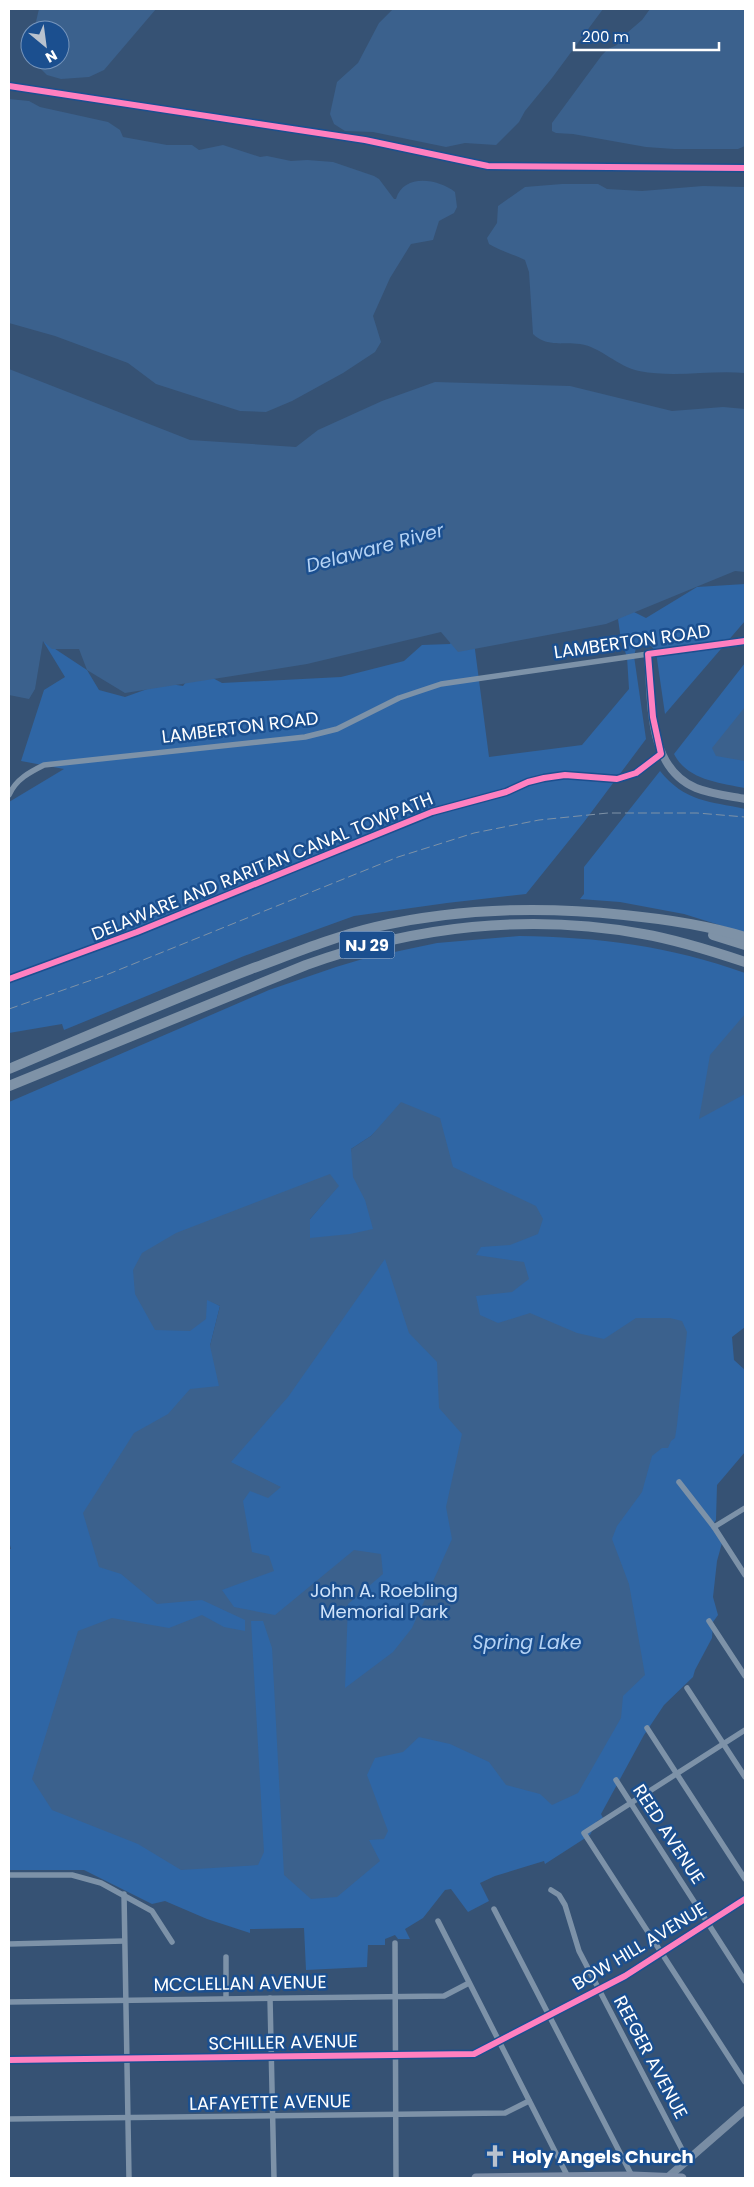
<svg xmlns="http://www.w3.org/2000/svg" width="754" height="2187" font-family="Poppins,sans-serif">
  <rect width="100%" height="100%" fill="#365274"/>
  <g fill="#2f66a5" fill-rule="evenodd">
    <path d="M745,584V621L665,714L656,652L651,646L644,644L636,648L634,656L646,739L584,822L526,894L447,903L354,916L244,956L64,1030L62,1024L9,1033V802L64,769L21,761L44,690L65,677L43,641L87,670L99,690L125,697L164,683L183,686L196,669L222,683L341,677L404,661L422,645L450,644L461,629L474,642L489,757L582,745L629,689L627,657L621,640L618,619L630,610L646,618L697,587Z"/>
    <path d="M745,663V788C720,783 687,780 674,754Z"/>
    <path d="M660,771C685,802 709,801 745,809V933L684,914L620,902L580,899L584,894V867Z"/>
    <path d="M519,936C597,937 671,946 745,973V1327L732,1337L734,1360L745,1370V1452L717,1485L716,1520L714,1523L722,1543L717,1561L713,1597L718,1615L713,1622L712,1638L695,1670L693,1677L664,1705L644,1735L601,1814L603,1818L597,1821L590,1835L545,1864L544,1861L495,1876L480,1883L489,1901L468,1912L451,1889L445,1890L423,1918L405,1929L410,1939H398L395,1935L385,1939V1945H368L367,1967L306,1970L304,1928L250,1929V1933L207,1919L165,1901L152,1904L84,1870H9V1549H11L9,1541V1102L269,990L336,967L366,958L437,943ZM384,1123L356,1167L351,1149L371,1136ZM338,1186L310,1219L210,1346L220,1306L207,1299Z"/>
  </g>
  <g fill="#3b618d" fill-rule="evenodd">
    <path d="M39,9H156L104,70L89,77L61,79L47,75L32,60H60V30H34Z"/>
    <path d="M393,9H603L552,78L525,111L519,122L496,145L465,143L446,147L373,132L345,131L334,124L330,114L337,82L358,63L379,23Z"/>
    <path d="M650,9H745V146L738,149H674L646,147L573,134L556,133L552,131V123L602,55L608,49L617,45L621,38L642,20Z"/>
    <path d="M9,99L29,101L40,107L108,122L120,130L123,137L167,145H192L199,150L223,145L260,157L267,156L291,161L307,160L333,162L374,176L379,179L394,199H396C404,173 438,179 455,192L457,207L454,213L439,221L433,240L411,244L390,278L373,316L381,342L375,352L343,373L292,401L266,412L240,411L156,384L128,363L55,336L9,323Z"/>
    <path d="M562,184H598L607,189L642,191L703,186L745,187V373C709,370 675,378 639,371C618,367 601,347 580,344C563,342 546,347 533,334L529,272L525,260C513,254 500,251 489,244L487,238L497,223L498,206L525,187Z"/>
    <path d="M9,369L190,440L296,447L318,430L382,401L435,382L570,386L672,411L723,407L745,409V572L735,571L606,624L458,652L441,632L307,664L125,693L87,670L79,649H52L43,641L35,689L29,699L9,695Z"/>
    <path d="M745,707V761L716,756L712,748Z"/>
    <path d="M745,1014V1094L699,1119L710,1055Z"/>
    <path d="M401,1102L440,1118L453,1167L536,1206L543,1219L538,1234L510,1245L481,1247L476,1255L524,1262L529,1279L512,1292L476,1296L480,1315L498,1323L530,1313L577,1333L604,1339L636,1318H670L682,1321L687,1332L677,1425L675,1438L671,1441L668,1448H662L652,1456L642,1492L617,1526L612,1539L629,1584L645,1675L623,1696L621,1718L578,1793L552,1805L540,1794L506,1785L489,1762L450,1744L419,1737L403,1752L375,1758L367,1775L388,1831L384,1839L369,1840L380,1861L337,1897L311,1899L284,1875L272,1648L263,1621H251L264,1852L258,1865L181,1870L138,1844L52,1810L32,1779L78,1631L112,1618L169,1628L202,1615L224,1627L245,1631V1620L202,1600L157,1604L121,1574L99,1567L83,1513L134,1433L168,1414L190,1389L219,1386L210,1346L220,1306L207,1300L206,1319L190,1331L155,1330L135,1294L133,1270L142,1253L176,1233L330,1174L339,1186L310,1219V1238L350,1234L373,1229L365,1200L353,1177L351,1149L371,1136ZM385,1259L409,1333L437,1362L439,1408L462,1434L446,1507L452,1539L412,1628L393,1652L345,1688L348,1604L383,1574L381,1554L354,1550L275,1615L234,1607L222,1590L274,1571L269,1556L252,1552L243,1501L250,1491L268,1498L281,1487L231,1462L288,1397Z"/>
  </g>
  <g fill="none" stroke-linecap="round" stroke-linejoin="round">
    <g stroke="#7d92a8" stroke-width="5.5">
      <path d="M9,86L365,140L488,166L745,168"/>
      <path d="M9,795C16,779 30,772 44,765L305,737L337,729L399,698L441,684L648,654"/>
      <path d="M679,1482L714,1527L745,1575"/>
      <path d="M714,1527L745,1508"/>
      <path d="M709,1621L745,1676"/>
      <path d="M687,1688L745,1777"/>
      <path d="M647,1728L745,1879"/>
      <path d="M745,1730L584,1833L745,2082"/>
      <path d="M616,1780L745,1981"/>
      <path d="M9,1875H72L101,1883L152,1911L172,1942"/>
      <path d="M551,1890L559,1895L565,1905L579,1951L687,2159"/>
      <path d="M124,1894L129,2178"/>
      <path d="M494,1909L632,2176"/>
      <path d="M438,1921L568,2177"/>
      <path d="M395,1943L396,2178"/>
      <path d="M9,1944L124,1941"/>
      <path d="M226,1957V1998"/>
      <path d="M270,1998L274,2178"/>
      <path d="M9,2002L444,1996L469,1983"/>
      <path d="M9,2060L474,2054L625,1976L745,1899"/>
      <path d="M9,2119L505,2113L529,2101"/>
    </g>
    <g stroke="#798da4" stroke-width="8">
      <path d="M745,641L648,654C652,699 646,767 696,788C711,794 729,796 745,799"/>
      <path d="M667,2178L745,2110"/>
    </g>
    <path stroke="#7d8ea7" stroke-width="9" d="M476,2178L632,2176L682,2178"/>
    <g stroke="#7e92a7" stroke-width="10">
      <path d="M713,935L745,945"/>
      <path d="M9,1069C89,1035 170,1000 251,969C292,954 333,937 375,927C458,908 540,906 624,915C665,919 706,925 745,937"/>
      <path d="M9,1086L306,965C414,926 529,913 643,934C678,940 712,951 745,962"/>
    </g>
    <path stroke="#7e92a7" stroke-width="1" stroke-dasharray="9 4" stroke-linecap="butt" d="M9,1009L106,975L398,857L474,833L539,820L608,813H697L745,817"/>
    <defs>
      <g id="cycleway">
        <path d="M9,86L365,140L488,166L745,168"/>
        <path d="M9,979L137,932L432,812L506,792L528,782L544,778L565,775L617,779L636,773L661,754L653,717L648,654L745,641"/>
        <path d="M9,2060L474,2054L625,1976L745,1899"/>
      </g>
    </defs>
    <use href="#cycleway" stroke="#1b4f8f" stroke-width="9"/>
    <use href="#cycleway" stroke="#ff80c0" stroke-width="6"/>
  </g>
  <defs>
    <symbol id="church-bare" viewBox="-9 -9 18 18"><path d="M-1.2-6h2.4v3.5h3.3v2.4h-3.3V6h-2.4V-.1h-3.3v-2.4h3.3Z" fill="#b9c2ce" stroke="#1b4f8f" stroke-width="2.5" paint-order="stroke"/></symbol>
  </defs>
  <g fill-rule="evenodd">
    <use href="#church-bare" x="479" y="2140" width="32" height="32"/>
  </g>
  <g text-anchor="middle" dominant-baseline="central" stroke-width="5" stroke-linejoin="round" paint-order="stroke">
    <rect fill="#1b4f8f" stroke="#bbcadd" stroke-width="1" x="339.5" y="931.5" width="55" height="27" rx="4"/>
    <g font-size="16" font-weight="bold" fill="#fff">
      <text x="367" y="945">NJ 29</text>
    </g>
    <g font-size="18" fill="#fff" stroke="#1b4f8f">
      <text transform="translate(632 641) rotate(-8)">LAMBERTON ROAD</text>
      <text transform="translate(240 727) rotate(-7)">LAMBERTON ROAD</text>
      <text transform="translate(262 866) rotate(-22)">DELAWARE AND RARITAN CANAL TOWPATH</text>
      <text transform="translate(669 1834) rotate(57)">REED AVENUE</text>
      <text transform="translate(639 1946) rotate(-31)">BOW HILL AVENUE</text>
      <text transform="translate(240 1983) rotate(-1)">MCCLELLAN AVENUE</text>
      <text transform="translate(283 2042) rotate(-1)">SCHILLER AVENUE</text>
      <text transform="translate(651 2057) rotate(62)">REEGER AVENUE</text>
      <text transform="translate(270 2102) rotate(-1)">LAFAYETTE AVENUE</text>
    </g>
    <g font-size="18" fill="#cfe3fa" stroke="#1b4f8f">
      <text x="384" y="1590">John A. Roebling<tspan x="384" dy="21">Memorial Park</tspan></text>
    </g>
    <g font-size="18" font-weight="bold" fill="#fff" stroke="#1b4f8f" text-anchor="start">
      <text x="512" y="2156">Holy Angels Church</text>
    </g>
    <g font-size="19" font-style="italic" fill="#b5d3f5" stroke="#1b4f8f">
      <text transform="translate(375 548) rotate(-15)">Delaware River</text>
      <text x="527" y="1642">Spring Lake</text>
    </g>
  </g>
  <rect width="754" height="2187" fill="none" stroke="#ffffff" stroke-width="20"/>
  <g transform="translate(45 45) rotate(151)"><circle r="24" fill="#1b4f8f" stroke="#7695bc"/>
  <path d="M0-4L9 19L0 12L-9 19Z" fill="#b9c2ce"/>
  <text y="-8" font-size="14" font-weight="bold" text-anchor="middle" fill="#ffffff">N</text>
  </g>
  <path d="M574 42v8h145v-8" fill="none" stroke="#ffffff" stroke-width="2.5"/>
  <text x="582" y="42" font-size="15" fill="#ffffff" stroke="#1b4f8f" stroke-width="4" paint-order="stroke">200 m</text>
</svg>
